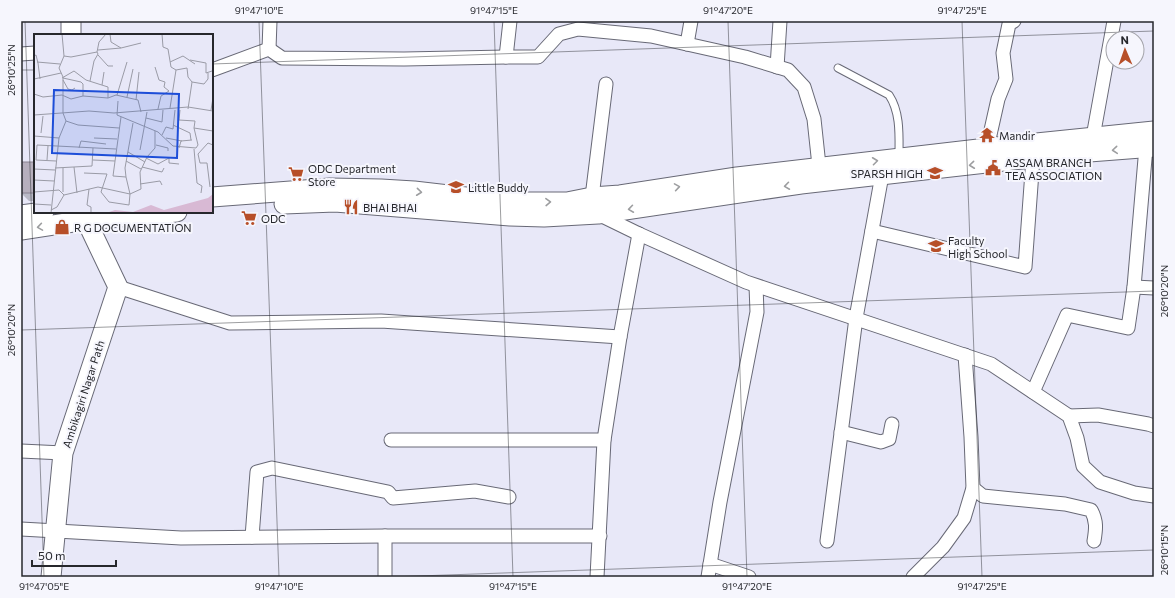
<svg xmlns="http://www.w3.org/2000/svg" width="1175" height="598" font-family="Commissioner,sans-serif">
  <rect width="100%" height="100%" fill="#e8e8f8"/>
  <path fill="#0003" d="M21,163H35V201H29L21,193Z"/>
  <rect fill="#b6afbd" stroke="#8a8391" x="21" y="162" width="14" height="31"/>
  <g fill="none" stroke-linecap="round" stroke-linejoin="round">
    <defs>
      <path id="lane" d="M838,68L889,95C901,113 899,137 899,158"/>
      <g id="street">
        <path d="M510,21L506,57H538L559,34L578,29L651,36L745,57L788,70L804,87L814,119L820,175"/>
        <path d="M687,44L691,21"/>
        <path d="M269,49L270,21"/>
        <path d="M21,54L35,53"/>
        <path d="M777,67L780,21"/>
        <path d="M212,70L269,49L282,58L404,59L506,57"/>
        <path d="M606,84L592,197L598,214L639,234L746,282L991,364L1069,416L1077,438L1083,466L1100,482L1134,493L1154,496"/>
        <path d="M1093,137L1114,21"/>
        <path d="M987,148L998,99L1006,79L1003,53L1009,24L1014,21"/>
        <path d="M872,231L1025,267L1033,158"/>
        <path d="M118,287L230,323L381,321L620,337"/>
        <path d="M1134,287L1154,288"/>
        <path d="M1033,392L1067,315L1128,328L1134,287L1146,147"/>
        <path d="M1069,416L1098,415L1148,424L1154,426"/>
        <path d="M841,432L881,442L889,439L892,424"/>
        <path d="M391,440H604"/>
        <path d="M21,451L63,453"/>
        <path d="M973,488L983,496L1065,504L1091,510C1097,521 1096,529 1094,541"/>
        <path d="M21,529L181,538L385,536H600"/>
        <path d="M385,536V577"/>
        <path d="M252,537L257,472L272,468L388,492L393,498L475,491L509,497"/>
        <path d="M827,541L856,318L882,175"/>
        <path d="M710,564L749,577"/>
        <path d="M597,577L604,440L620,337L639,234"/>
        <path d="M708,577L720,502L757,312L756,286"/>
        <path d="M913,577L943,547L964,518L973,488L971,437L965,355"/>
      </g>
      <g id="secondary">
        <path d="M71,21V35"/>
        <path d="M212,197L330,188L381,189L414,191L510,202H567L592,197L620,195L737,177L987,148L1154,131"/>
        <path d="M284,204L335,202L510,216L544,217L598,214L801,184L1076,153L1154,147"/>
        <path d="M21,215L44,212"/>
        <path d="M21,230L86,220L177,212"/>
        <path d="M51,577L63,453L118,287L86,220V212"/>
      </g>
    </defs>
    <use href="#lane" stroke="#686976" stroke-width="9"/>
    <use href="#street" stroke="#686976" stroke-width="15"/>
    <use href="#secondary" stroke="#686976" stroke-width="21"/>
    <use href="#lane" stroke="#fff" stroke-width="7"/>
    <use href="#street" stroke="#fff" stroke-width="13"/>
    <use href="#secondary" stroke="#fff" stroke-width="19"/>
  </g>
  <defs><path id="oneway-chevron" d="M-2-3.5L2.5 0L-2 3.5" fill="none" stroke-width="1.6" stroke-linecap="round" stroke-linejoin="round"/></defs>
  <g stroke="#9d9ea0">
    <use href="#oneway-chevron" transform="translate(1115 150) rotate(175)"/>
    <use href="#oneway-chevron" transform="translate(875 161) rotate(-7)"/>
    <use href="#oneway-chevron" transform="translate(972 165) rotate(174)"/>
    <use href="#oneway-chevron" transform="translate(787 186) rotate(172)"/>
    <use href="#oneway-chevron" transform="translate(677 187) rotate(-9)"/>
    <use href="#oneway-chevron" transform="translate(419 192) rotate(6)"/>
    <use href="#oneway-chevron" transform="translate(548 202) rotate(-2)"/>
    <use href="#oneway-chevron" transform="translate(631 209) rotate(172)"/>
    <use href="#oneway-chevron" transform="translate(40 227) rotate(171)"/>
  </g>
  <path fill="none" stroke="#26272c" stroke-width="1" stroke-opacity="0.45" d="M25,21L44,577M259,21L279,577M494,21L513,577M728,21L747,577M962,21L982,577M212,64L1154,31M21,70H35M21,330L1154,291M390,577L1154,550"/>
  <defs>
    <symbol id="temple-bare" viewBox="-9 -9 18 18"><path d="M0-6L5-2H3V0L6.5 2.5H4V6H1.5V3h-3V6H-4V2.5H-6.5L-3 0V-2H-5Z" fill="#b74f29" stroke="#f6f6fd" stroke-width="2.5" paint-order="stroke"/></symbol>
    <symbol id="civic-bare" viewBox="-9 -9 18 18"><path d="M-.6-6.5H3V-4.5H.6V-3L4-1V1h2V6H-6V1h2V-1L-.6-3ZM-1.2 2.5V6h2.4V2.5Z" fill="#b74f29" stroke="#f6f6fd" stroke-width="2.5" paint-order="stroke"/></symbol>
    <symbol id="school-bare" viewBox="-9 -9 18 18"><path d="M0-5L7-2L0 1L-7-2ZM-4 1L0 2.5L4 1V4Q0 6-4 4Z" fill="#b74f29" stroke="#f6f6fd" stroke-width="2.5" paint-order="stroke"/></symbol>
    <symbol id="supermarket-bare" viewBox="-9 -9 18 18"><path d="M-6-5.5h2.5l.6 2H6L4.5 2H-2.5L-4.4-4H-6ZM-1.5 3.2a1.3 1.3 0 1 0 .1 0ZM3 3.2a1.3 1.3 0 1 0 .1 0Z" fill="#b74f29" stroke="#f6f6fd" stroke-width="2.5" paint-order="stroke"/></symbol>
    <symbol id="restaurant-bare" viewBox="-9 -9 18 18"><path d="M-5-6h1v4h1v-4h1v4h1v-4h1v5L-1.5 .5V6h-2V.5L-5-1ZM5-6V6H3V1.5H1.5Q1.5-4 5-6Z" fill="#b74f29" stroke="#f6f6fd" stroke-width="2.5" paint-order="stroke"/></symbol>
    <symbol id="shop-bare" viewBox="-9 -9 18 18"><path d="M-5-2.5h2.3a2.7 3.5 0 0 1 5.4 0H5L5.5 6h-11ZM-1.5-2.5h3a1.5 2.3 0 0 0-3 0Z" fill="#b74f29" stroke="#f6f6fd" stroke-width="2.5" paint-order="stroke"/></symbol>
  </defs>
  <g fill-rule="evenodd">
    <use href="#temple-bare" x="976" y="124" width="22" height="22"/>
    <use href="#civic-bare" x="982" y="157" width="22" height="22"/>
    <use href="#school-bare" x="924" y="162" width="22" height="22"/>
    <use href="#supermarket-bare" x="285" y="163" width="22" height="22"/>
    <use href="#school-bare" x="445" y="176" width="22" height="22"/>
    <use href="#restaurant-bare" x="340" y="196" width="22" height="22"/>
    <use href="#supermarket-bare" x="238" y="207" width="22" height="22"/>
    <use href="#shop-bare" x="51" y="216" width="22" height="22"/>
    <use href="#school-bare" x="925" y="235" width="22" height="22"/>
  </g>
  <g text-anchor="middle" dominant-baseline="central" stroke-width="4" stroke-linejoin="round" paint-order="stroke">
    <g font-size="11" fill="#26272c" stroke="#f6f6fd" text-anchor="start">
      <text x="999" y="135">Mandir</text>
      <text x="1005" y="162">ASSAM BRANCH<tspan x="1005" dy="13">TEA ASSOCIATION</tspan></text>
      <text x="308" y="168">ODC Department<tspan x="308" dy="13">Store</tspan></text>
      <text x="923" y="173" text-anchor="end">SPARSH HIGH</text>
      <text x="468" y="187">Little Buddy</text>
      <text x="363" y="207">BHAI BHAI</text>
      <text x="261" y="218">ODC</text>
      <text x="74" y="227">R G DOCUMENTATION</text>
      <text x="948" y="240">Faculty<tspan x="948" dy="13">High School</tspan></text>
    </g>
    <g font-size="11" fill="#26272c" stroke="#f6f6fd">
      <text transform="translate(83 394) rotate(-72)">Ambikagiri Nagar Path</text>
    </g>
  </g>
  <g transform="translate(34 34)">
    <rect width="179" height="179" fill="#e8e8f8"/>
    <path d="M179,160V179H72L81,176L99,178L117,171L130,176L174,164Z" fill="#d8b9d4"/>
    <path fill="none" stroke="#9a9ba6" stroke-width="1" d="M76,0L77,8L87,14M128,0L129,13L134,15L137,33L142,36L136,74M64,16L87,14L107,9M64,21L74,32H79M0,22L2,21L4,29L6,45M30,22L37,23L63,18L65,8L72,0M156,26L172,29V39L178,37M3,28L26,30M136,28L149,22L161,30M121,33L125,46L131,48L130,53L135,57L127,62L124,75M142,36L153,34L154,43L158,48L154,75M28,44L40,37L52,46L74,53V64L82,61L104,66L107,78M29,44L47,48L49,50V62M0,45L27,39M29,46L34,55L38,56L41,54M56,47L60,27L64,20L63,18M158,48L170,50L174,45V39M68,51L70,38M0,60L9,63L28,61L37,65L49,62L74,64M83,61L93,28M93,63L99,35M102,66L105,38M84,67L83,81L124,98L139,112L162,114L164,111L160,94L179,97M146,76L145,86L161,87L160,94M177,76L179,64M0,81L55,77L80,79L154,73L179,77M112,84L128,88L129,76M32,87L44,91L85,94M139,91L156,99L157,106M7,99L9,82M128,101L132,93L139,95L141,76M0,102L25,104M60,104L83,105M132,104L148,107M122,111L134,114V117M45,114L47,107L72,110M145,114L147,107L158,106M160,115L163,149L168,152L167,159M106,116L113,78M94,118L111,128M112,124L124,130L135,124V129L145,130M13,126L14,112M59,126L81,127M22,127L2,126L3,111L82,115M92,127L107,135M40,133L43,159M108,133L128,138L130,134M21,134L58,132L59,114M0,135L21,136M50,139L73,140L67,158L75,168L95,171L96,160M92,143L91,134L99,89M0,146L20,147M106,150L126,147L128,151M176,153L173,129H166L164,120L174,109L179,111M55,155L53,171L57,173V179M0,158L25,156L30,161L64,153L96,160L92,143L79,142L87,83M29,158V134M96,160L107,155L106,138L113,123L121,114V97M0,170L17,171M17,176L23,173L30,161M17,179L25,104L32,87L29,79V43L25,34L30,22L28,0"/>
    <path fill="#1d4ed8" fill-opacity="0.15" stroke="#1d4ed8" stroke-width="2" d="M20,56L145,60L143,124L18,119Z"/>
    <rect width="179" height="179" fill="none" stroke="#26272c" stroke-width="2"/>
  </g>
  <rect width="1175" height="598" fill="none" stroke="#f6f6fd" stroke-width="44"/>
  <g transform="translate(1125 50) rotate(358)"><circle r="19" fill="#f6f6fd" stroke="#a3a3a9"/>
  <path d="M0-3L7 15L0 10L-7 15Z" fill="#b74f29"/>
  <text y="-6" font-size="11" font-weight="bold" text-anchor="middle" fill="#26272c">N</text>
  </g>
  <path d="M32 560v6h84v-6" fill="none" stroke="#26272c" stroke-width="2"/>
  <text x="38" y="560" font-size="12" fill="#26272c" stroke="#f6f6fd" stroke-width="3" paint-order="stroke">50 m</text>
  <rect x="22" y="22" width="1131" height="554" fill="none" stroke="#26272c" stroke-width="1.5"/>
  <g font-size="10" text-anchor="middle" fill="#26272c">
    <text x="259" y="14">91°47'10"E</text>
    <text x="494" y="14">91°47'15"E</text>
    <text x="728" y="14">91°47'20"E</text>
    <text x="962" y="14">91°47'25"E</text>
    <text transform="translate(11 70) rotate(-90)" y="4">26°10'25"N</text>
    <text transform="translate(1164 291) rotate(-90)" y="4">26°10'20"N</text>
    <text transform="translate(11 330) rotate(-90)" y="4">26°10'20"N</text>
    <text transform="translate(1164 550) rotate(-90)" y="4">26°10'15"N</text>
    <text x="44" y="590">91°47'05"E</text>
    <text x="279" y="590">91°47'10"E</text>
    <text x="513" y="590">91°47'15"E</text>
    <text x="747" y="590">91°47'20"E</text>
    <text x="982" y="590">91°47'25"E</text>
  </g>
</svg>
